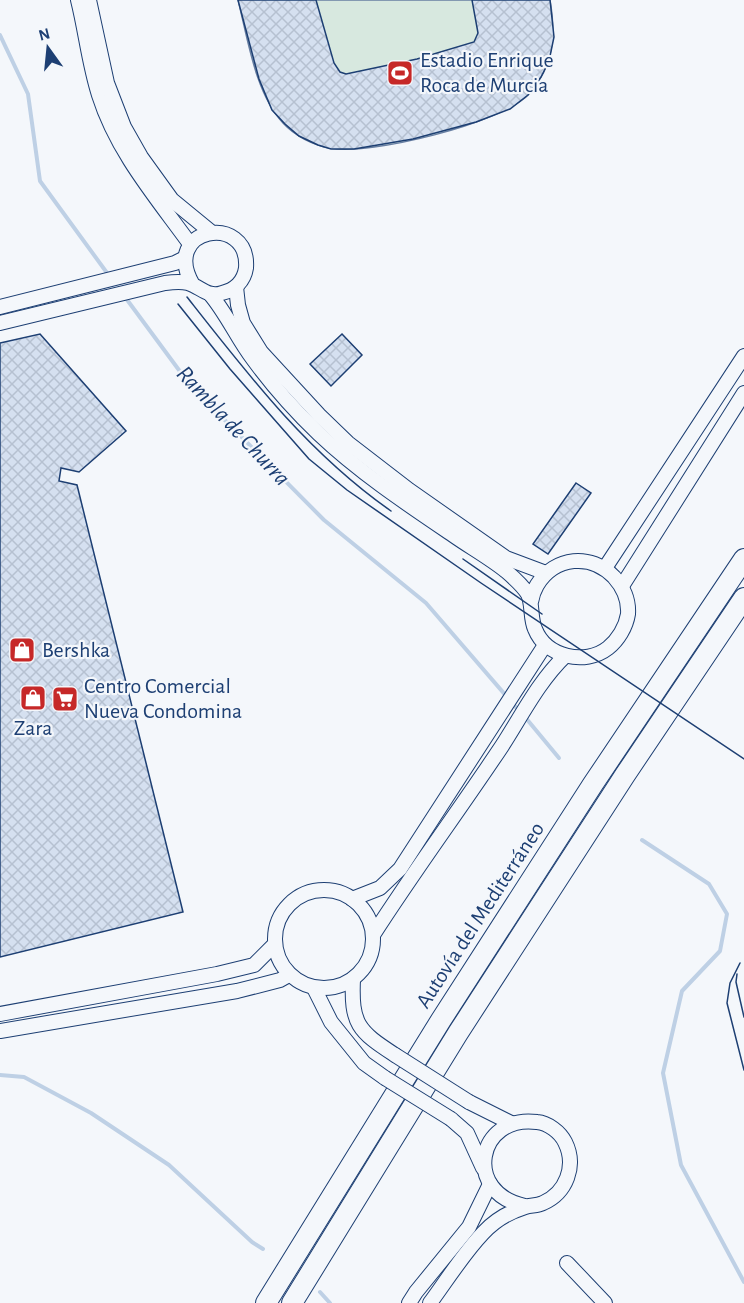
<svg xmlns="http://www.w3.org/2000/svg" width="744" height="1303" font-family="'Alegreya Sans',sans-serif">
  <defs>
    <pattern id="building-cross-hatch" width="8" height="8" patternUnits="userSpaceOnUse" patternTransform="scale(1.5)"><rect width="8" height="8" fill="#d5e0f0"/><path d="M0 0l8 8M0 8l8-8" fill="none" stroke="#b6c1d1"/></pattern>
  </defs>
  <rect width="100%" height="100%" fill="#f4f7fb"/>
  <path fill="#d7e8df" stroke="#687fa3" stroke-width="1.5" d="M238,0H550C556,35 554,66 529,94C502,123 370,156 330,148C313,145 295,136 283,123C255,93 248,39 238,0Z"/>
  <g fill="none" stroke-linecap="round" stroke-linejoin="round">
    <g stroke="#bed0e5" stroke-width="4">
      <path d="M0,35L28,94L40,181L110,277"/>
      <path d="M125,297L190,385L324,520L426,603L520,712"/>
      <path d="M525,717L559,758"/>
      <path d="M642,840L709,884L727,914L720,951L682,991L663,1073L681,1165L744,1282"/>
      <path d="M0,1075L24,1077L91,1113L169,1165L252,1242L263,1249"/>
      <path d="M320,1292L330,1303"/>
    </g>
  </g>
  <g fill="url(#building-cross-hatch)" stroke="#1d3f73" stroke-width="1.5">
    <path d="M238,0H316L334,63L340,72L346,74L417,59L474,42L478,33L472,0H550L554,37L549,61L541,77L528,95L510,109L476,122L413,139L354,149H331L318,145L299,136L285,124L272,110L259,79Z"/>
    <path d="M40,334L126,431L79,472L61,468L59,481L77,485L183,912L0,957V343Z"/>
    <path d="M342,334L362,355L331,386L310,364Z"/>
    <path d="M576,483L591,493L548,554L533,544Z"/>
  </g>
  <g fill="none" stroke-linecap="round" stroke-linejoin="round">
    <defs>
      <g id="minor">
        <path d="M78,0C86,32 89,64 99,95C117,152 156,197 190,244"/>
        <path d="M89,0L107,83L124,127L141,157L172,200L211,232"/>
        <path d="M236,287L238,305L243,323L261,352L319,415L348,443L409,490L506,558L546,573"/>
        <path d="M210,294C227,314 237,338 253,359C272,385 295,411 319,434C359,472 407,504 453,535C470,547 490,558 506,571C513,577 523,586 528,594C533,605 530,618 535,629C546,657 585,666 608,648C618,640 626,627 628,614C629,599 623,587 614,577C591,553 555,556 537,585C534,590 532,596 531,602"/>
        <path d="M0,307L175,263L185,258"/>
        <path d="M0,323L165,283C172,282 181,281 188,283C201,287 208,298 222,293C235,290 244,281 246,268C250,212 159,227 193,285"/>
        <path d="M605,568L744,356"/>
        <path d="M622,586L744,393"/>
        <circle cx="324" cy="939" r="49"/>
        <path d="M352,899L380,888L400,869L545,645"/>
        <path d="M373,935C414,871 460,809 502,746C522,715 539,681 565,656"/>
        <path d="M353,979C351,1024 358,1031 395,1055"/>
        <path d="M314,988L331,1022L364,1063L385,1078"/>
        <path d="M0,1014L217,974L254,965L275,944"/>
        <path d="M0,1031L237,991L280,980L289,975"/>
        <path d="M469,1102L511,1123"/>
        <path d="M451,1119L467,1133L483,1168"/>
        <path d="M567,1263L605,1303"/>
        <path d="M409,1303L416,1292L469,1227L490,1184"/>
        <path d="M430,1303C447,1280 463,1254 483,1233C494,1221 509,1212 525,1207C531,1205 537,1206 543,1203C566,1193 577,1166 565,1142C560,1132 548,1123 537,1122C477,1114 462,1193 525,1206"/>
      </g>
      <g id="highway">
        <path d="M266,1303L441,1020L593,784L744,559"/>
        <path d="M292,1303L458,1033L625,775L744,598"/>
      </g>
    </defs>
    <use href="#minor" stroke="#1d3f73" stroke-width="16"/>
    <use href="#highway" stroke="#1d3f73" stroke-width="22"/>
    <use href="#minor" stroke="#f4f7fb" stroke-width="14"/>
    <use href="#highway" stroke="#f4f7fb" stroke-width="20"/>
    <g stroke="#1d3f73" stroke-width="1.5">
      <path d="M187,297C249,376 308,453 391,511"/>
      <path d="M178,304L230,369L309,459L347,490L481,583L744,759"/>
      <path d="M463,559L542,614"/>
      <path d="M740,963L730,983L727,1003L744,1070"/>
      <path d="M737,974L736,982L744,1017"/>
    </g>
    <defs>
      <g id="minor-bridge">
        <path d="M395,1055L469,1102"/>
        <path d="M385,1078L451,1119"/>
      </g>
    </defs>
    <use href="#minor-bridge" stroke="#1d3f73" stroke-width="16" stroke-linecap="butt"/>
    <use href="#minor-bridge" stroke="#f4f7fb" stroke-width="14"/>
  </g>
  <defs>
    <symbol id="stadium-square" viewBox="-11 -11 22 22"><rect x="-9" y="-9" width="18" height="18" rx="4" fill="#c62828" stroke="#f4f7fb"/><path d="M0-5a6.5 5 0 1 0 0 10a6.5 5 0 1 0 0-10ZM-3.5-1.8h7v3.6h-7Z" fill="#fff"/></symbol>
    <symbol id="shop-square" viewBox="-11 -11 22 22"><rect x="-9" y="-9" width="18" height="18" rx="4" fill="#c62828" stroke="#f4f7fb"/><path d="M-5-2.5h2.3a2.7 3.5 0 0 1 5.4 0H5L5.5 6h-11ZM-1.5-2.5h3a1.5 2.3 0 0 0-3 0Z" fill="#fff"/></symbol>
    <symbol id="supermarket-square" viewBox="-11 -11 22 22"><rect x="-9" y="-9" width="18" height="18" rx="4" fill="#c62828" stroke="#f4f7fb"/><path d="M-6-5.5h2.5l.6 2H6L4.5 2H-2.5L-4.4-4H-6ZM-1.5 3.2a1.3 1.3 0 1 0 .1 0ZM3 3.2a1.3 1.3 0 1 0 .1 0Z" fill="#fff"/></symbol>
  </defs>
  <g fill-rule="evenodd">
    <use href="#stadium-square" x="385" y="58" width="30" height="30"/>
    <use href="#shop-square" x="7" y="635" width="30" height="30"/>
    <use href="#shop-square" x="18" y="683" width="30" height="30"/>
    <use href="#supermarket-square" x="50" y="684" width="30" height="30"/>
  </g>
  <g text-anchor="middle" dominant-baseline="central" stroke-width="4.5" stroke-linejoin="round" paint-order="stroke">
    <g font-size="22" fill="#1d3f73" stroke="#f4f7fb" text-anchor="start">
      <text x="420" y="60">Estadio Enrique<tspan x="420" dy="25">Roca de Murcia</tspan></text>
      <text x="42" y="650">Bershka</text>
      <text x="84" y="686">Centro Comercial<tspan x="84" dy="25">Nueva Condomina</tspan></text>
      <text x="33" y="728" text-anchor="middle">Zara</text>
    </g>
    <g font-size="22" fill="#1d3f73" stroke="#f4f7fb">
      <text transform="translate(480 915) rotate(-57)">Autovía del Mediterráneo</text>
    </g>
    <g font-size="24" font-style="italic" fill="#1d3f73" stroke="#f4f7fb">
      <text transform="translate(233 426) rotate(47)">Rambla de Churra</text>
    </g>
  </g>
  <g transform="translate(48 48) rotate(345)" stroke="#f4f7fb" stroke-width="4.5" paint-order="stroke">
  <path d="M0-4.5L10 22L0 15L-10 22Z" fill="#1d3f73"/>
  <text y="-9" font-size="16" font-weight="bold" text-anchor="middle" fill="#1d3f73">N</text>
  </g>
</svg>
